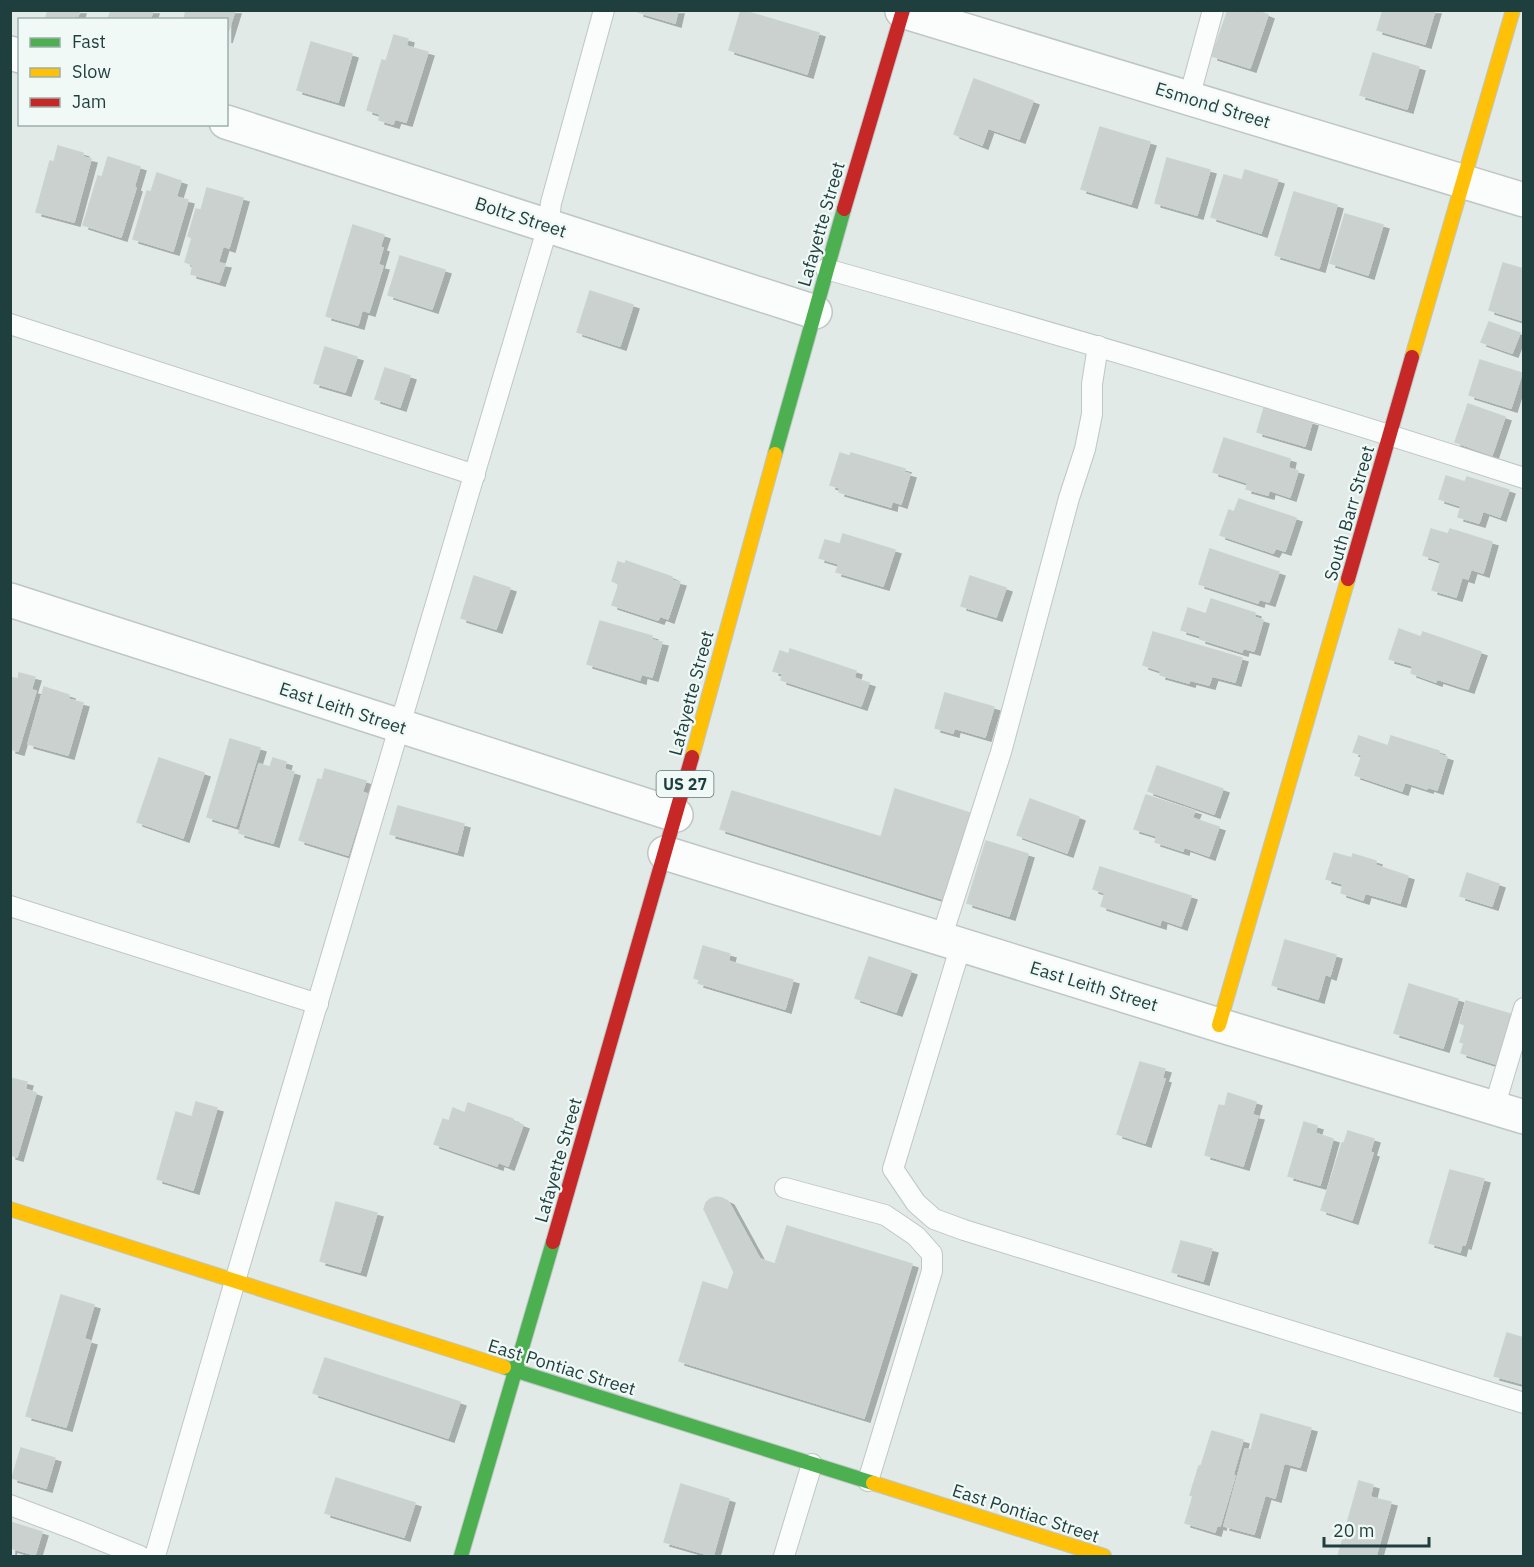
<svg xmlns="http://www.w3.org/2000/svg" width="1534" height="1567" font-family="'IBM Plex Sans',sans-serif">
  <defs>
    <filter id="shadow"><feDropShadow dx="6" dy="4" stdDeviation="0" flood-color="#0004"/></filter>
  </defs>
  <rect width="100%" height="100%" fill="#e2eae8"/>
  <g fill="#cad1cf" stroke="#cbd3d1" stroke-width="1.5" filter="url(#shadow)">
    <path d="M48,10H80L78,16L75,15L74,20H54L46,17Z"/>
    <path d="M111,10H153L150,20H108Z"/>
    <path d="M186,10H235L226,39V20H184Z"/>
    <path d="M639,10H678L675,23L638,12Z"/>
    <path d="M741,10L819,33L807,74L729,50Z"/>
    <path d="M1228,10H1256L1268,15L1250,68L1212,56Z"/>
    <path d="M1383,10H1435L1425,44L1377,30Z"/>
    <path d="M394,35L408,39L406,46L428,52L406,122L395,119L393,124L379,120L380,114L367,110L382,60L386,61Z"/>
    <path d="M311,42L352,54L338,102L297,90Z"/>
    <path d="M1373,53L1419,67L1407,109L1360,95Z"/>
    <path d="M974,79L1033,101L1019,139L988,128L982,145L954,134Z"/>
    <path d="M1100,127L1150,142L1131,204L1081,189Z"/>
    <path d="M58,146L83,153V157L91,159L74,222L36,212L50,161L54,162Z"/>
    <path d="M108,157L140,167L134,187L136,188L121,237L83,225L98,176L102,177Z"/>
    <path d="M1167,158L1210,170L1197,215L1155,203Z"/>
    <path d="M1245,170L1278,180L1261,233L1211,217L1224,175L1242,180Z"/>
    <path d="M157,173L181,181L176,197L188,200L173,251L133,239L147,191L151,192Z"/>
    <path d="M207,188L243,198L229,248L223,246L218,263L225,264L219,282L191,274L193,265L185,262L192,238L188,236L196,209L201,210Z"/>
    <path d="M1294,192L1337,205L1319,268L1275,255Z"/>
    <path d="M1345,214L1383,225L1368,275L1330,263Z"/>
    <path d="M353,225L384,235L380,247L383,248L378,265L383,266L369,312L362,310L358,325L326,316Z"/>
    <path d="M400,256L445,270L432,309L388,295Z"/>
    <path d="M1503,263L1524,269V321L1489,310Z"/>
    <path d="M590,291L633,305L620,346L577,332Z"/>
    <path d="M1489,322L1520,333L1512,353L1481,342Z"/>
    <path d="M325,347L357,357L345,392L314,383Z"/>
    <path d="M1480,360L1522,373L1511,408L1469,395Z"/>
    <path d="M385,368L410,376L400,407L375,399Z"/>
    <path d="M1468,404L1505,417L1492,455L1455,442Z"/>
    <path d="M1264,408L1312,422L1305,446L1257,432Z"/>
    <path d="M1224,438L1290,459L1288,468L1298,471L1290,497L1269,490L1268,495L1246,489L1248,483L1213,472Z"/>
    <path d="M840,453L850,456L851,453L905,469L903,472L910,474L901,504L892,501L891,507L839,492L840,488L830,485Z"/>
    <path d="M1446,476L1465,482L1467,477L1509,490L1500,517L1483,511L1479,523L1458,517L1461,506L1439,499Z"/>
    <path d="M1239,499L1296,518L1285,551L1276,548L1273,553L1220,535L1229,510L1234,512Z"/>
    <path d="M1431,529L1448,534L1450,529L1492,542L1483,573L1471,569L1468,579L1462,577L1456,597L1432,590L1441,561L1423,555Z"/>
    <path d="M843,534L895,550L883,586L836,572L839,564L819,558L825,540L840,544Z"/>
    <path d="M1210,549L1279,572L1269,602L1259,599L1258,603L1199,584Z"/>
    <path d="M626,561L672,577L671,580L680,582L668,619L660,616L658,620L612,605L619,584L612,581L618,562L625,564Z"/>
    <path d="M474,576L510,588L496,629L461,618Z"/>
    <path d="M970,576L1006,588L996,617L961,606Z"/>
    <path d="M1211,599L1255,613L1254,617L1263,620L1254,651L1243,648L1242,652L1200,639L1201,636L1181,630L1188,608L1206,614Z"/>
    <path d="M600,621L652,636V640L662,642L652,677L641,674L640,680L587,664Z"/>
    <path d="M1399,629L1421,637L1423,632L1481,652L1468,689L1437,679L1436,682L1411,673L1413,666L1389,659Z"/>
    <path d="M1153,632L1242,658L1235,682L1212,676L1209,685L1190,680L1189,683L1160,675L1161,671L1143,665Z"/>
    <path d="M790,649L856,671L854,678L869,683L861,706L781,680L783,674L773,671L780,651L789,654Z"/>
    <path d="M19,673L35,677L31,690L36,691L18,751L10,749V677L18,679Z"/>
    <path d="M44,687L69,695L68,699L83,703L68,755L28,744Z"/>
    <path d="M945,693L994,707L985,737L954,728L953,733L935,728Z"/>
    <path d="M1359,736L1388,746L1391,736L1439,751L1438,754L1447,757L1437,790L1428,787L1427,789L1405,782L1402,791L1355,775L1362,755L1353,752Z"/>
    <path d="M230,739L260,748L236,826L207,817Z"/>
    <path d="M159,758L204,773L183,838L137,822Z"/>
    <path d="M273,758L286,762L284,769L294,772L273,843L239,833L259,764L270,767Z"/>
    <path d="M1157,766L1223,789L1214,814L1148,791Z"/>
    <path d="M325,769L366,781L362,792L367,794L348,855L299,840L318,779L322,780Z"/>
    <path d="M895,789L973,814L946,900L720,829L732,791L881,837Z"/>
    <path d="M1146,795L1195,811L1192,818L1219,827L1209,856L1184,847L1183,851L1155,842L1157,836L1134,829Z"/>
    <path d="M1030,799L1079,817L1067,853L1017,835Z"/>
    <path d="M398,806L464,824L457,852L390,834Z"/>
    <path d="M986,841L1028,854L1009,916L967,903Z"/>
    <path d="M1334,853L1352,858L1353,854L1376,861L1375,865L1408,876L1400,903L1365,893L1363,900L1341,893L1343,884L1326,879Z"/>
    <path d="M1100,867L1191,896L1181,926L1161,919L1160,925L1101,906L1105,893L1093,889Z"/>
    <path d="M1467,873L1499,884L1492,906L1460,896Z"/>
    <path d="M1285,940L1336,955L1330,976L1325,974L1318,999L1272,985Z"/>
    <path d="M703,946L730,954L728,961L793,980L785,1009L698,983L700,980L694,978Z"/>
    <path d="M869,957L911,971L896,1012L855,998Z"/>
    <path d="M1409,984L1458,999L1443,1048L1394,1033Z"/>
    <path d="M1466,1001L1514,1015L1502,1055L1499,1054L1496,1064L1461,1053L1464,1043L1460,1042L1465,1025L1460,1023Z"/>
    <path d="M1140,1062L1165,1069L1162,1078L1165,1079L1145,1143L1117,1134Z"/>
    <path d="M10,1078L27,1082L25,1089L36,1093L17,1157L10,1155Z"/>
    <path d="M1228,1093L1256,1102L1252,1115L1258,1116L1243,1166L1205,1155L1219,1105L1225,1106Z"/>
    <path d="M196,1102L217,1108L193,1190L157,1179L176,1112L192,1117Z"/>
    <path d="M468,1103L513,1119L512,1121L523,1125L508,1166L498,1162L497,1166L434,1144L443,1119L449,1121L453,1108L465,1113Z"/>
    <path d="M1304,1122L1317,1126L1315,1133L1333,1139L1320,1185L1288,1176Z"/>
    <path d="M1348,1131L1374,1139L1370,1152L1373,1153L1352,1220L1321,1210L1342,1143H1344Z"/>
    <path d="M1450,1170L1484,1179L1465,1245L1462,1244L1460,1252L1429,1243Z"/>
    <path d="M716,1197L722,1198L728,1201L760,1259L775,1264L787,1226L912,1264L864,1418L679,1361L703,1282L728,1290L734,1272L704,1209L706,1203L710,1199Z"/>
    <path d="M336,1202L377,1213L360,1272L320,1261Z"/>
    <path d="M1181,1241L1212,1249L1203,1281L1172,1272Z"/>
    <path d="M61,1295L94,1305L84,1339L91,1341L66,1427L26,1416Z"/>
    <path d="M1507,1333L1524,1338V1384L1494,1376Z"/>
    <path d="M325,1358L460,1402L448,1438L313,1393Z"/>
    <path d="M1261,1414L1311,1428L1300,1467L1284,1463L1275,1498L1265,1495L1254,1534L1224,1526L1245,1449L1251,1450Z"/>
    <path d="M1212,1431L1243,1440L1233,1475L1235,1476L1220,1526L1217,1525L1215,1532L1185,1523L1193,1496L1190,1495L1199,1466H1201Z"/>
    <path d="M21,1448L55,1458L46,1488L12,1478Z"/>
    <path d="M336,1478L415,1503L404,1537L325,1513Z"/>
    <path d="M1359,1481L1373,1485L1370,1497L1391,1502L1376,1556H1338Z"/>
    <path d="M681,1484L729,1499L713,1556L664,1542Z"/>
    <path d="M10,1522L42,1532L35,1555L11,1548L10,1551Z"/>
  </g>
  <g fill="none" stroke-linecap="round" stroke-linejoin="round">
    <defs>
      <g id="lane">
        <path d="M1189,98L1213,10"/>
        <path d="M826,269C1060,334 1292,403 1524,478"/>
        <path d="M10,324L475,475"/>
        <path d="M10,906L318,1004"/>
        <path d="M941,939L1001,752L1069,498L1085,449L1092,414V384L1098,346"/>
        <path d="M961,945L893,1169L916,1203L934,1219L964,1230L1524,1403"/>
        <path d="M1494,1108L1524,1008"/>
        <path d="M785,1188L885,1215L916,1236L932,1254V1271L868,1481"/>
        <path d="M10,1505L76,1530L140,1556"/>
        <path d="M155,1556L235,1281L548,226L551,203L604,10"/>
        <path d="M784,1556L812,1464"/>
      </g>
      <g id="street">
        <path d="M902,11L1524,200"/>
        <path d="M10,53L20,56"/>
        <path d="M226,122L815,312"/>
        <path d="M10,600L676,815"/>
        <path d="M665,853L1219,1025L1524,1117"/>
      </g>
      <g id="fast">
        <path d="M775,454L844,209"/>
        <path d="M504,1367L873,1483"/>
        <path d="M461,1556L553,1242"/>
      </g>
      <g id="slow">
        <path d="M1412,357L1513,10"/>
        <path d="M692,757L775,454"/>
        <path d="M1219,1025L1348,579"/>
        <path d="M10,1209L504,1367"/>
        <path d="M873,1483L1104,1556"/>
      </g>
      <g id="jam">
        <path d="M844,209L903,10"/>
        <path d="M1348,579L1412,357"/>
        <path d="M553,1242L692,757"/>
      </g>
    </defs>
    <use href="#lane" stroke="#bfc7c5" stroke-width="22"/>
    <use href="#street" stroke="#bfc7c5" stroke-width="36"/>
    <use href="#fast" stroke="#bec7c6" stroke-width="16"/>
    <use href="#slow" stroke="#bec7c6" stroke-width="16"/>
    <use href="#jam" stroke="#bec7c6" stroke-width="16"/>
    <use href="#lane" stroke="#fbfcfc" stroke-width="20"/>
    <use href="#street" stroke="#fbfcfc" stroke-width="33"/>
    <use href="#fast" stroke="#4caf50" stroke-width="14"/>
    <use href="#slow" stroke="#ffc107" stroke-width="14"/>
    <use href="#jam" stroke="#c62828" stroke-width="14"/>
  </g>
  <g text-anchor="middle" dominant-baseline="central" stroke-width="4.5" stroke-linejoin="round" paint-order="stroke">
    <rect fill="#f0f9f6" stroke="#5d7775" stroke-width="1.5" x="656.5" y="771" width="57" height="26" rx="4.5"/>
    <g font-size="16" font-weight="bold" fill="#1e3f3e">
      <text x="685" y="784">US 27</text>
    </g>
    <g font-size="18" fill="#1e3f3e" stroke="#f0f9f6">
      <text transform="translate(1213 105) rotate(17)">Esmond Street</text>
      <text transform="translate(521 217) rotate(18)">Boltz Street</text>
      <text transform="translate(821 224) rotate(-74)">Lafayette Street</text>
      <text transform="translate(1349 513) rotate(-74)">South Barr Street</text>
      <text transform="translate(691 693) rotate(-75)">Lafayette Street</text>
      <text transform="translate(343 708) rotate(18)">East Leith Street</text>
      <text transform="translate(1094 986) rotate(17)">East Leith Street</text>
      <text transform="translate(558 1160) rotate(-74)">Lafayette Street</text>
      <text transform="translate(562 1367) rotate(17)">East Pontiac Street</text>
      <text transform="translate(1026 1513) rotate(18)">East Pontiac Street</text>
    </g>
  </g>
  <rect width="1534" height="1567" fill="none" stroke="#1e3f3e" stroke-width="24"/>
  <rect x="18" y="18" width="210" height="108" fill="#f0f9f6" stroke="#9cafac" stroke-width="1.5"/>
  <rect x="30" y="38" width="30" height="9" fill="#4caf50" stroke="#9cafac" stroke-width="1.5"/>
  <text x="72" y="48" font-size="18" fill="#1e3f3e">Fast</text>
  <rect x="30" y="68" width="30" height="9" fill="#ffc107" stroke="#9cafac" stroke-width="1.5"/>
  <text x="72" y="78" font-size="18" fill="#1e3f3e">Slow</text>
  <rect x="30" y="98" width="30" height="9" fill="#c62828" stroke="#9cafac" stroke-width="1.5"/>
  <text x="72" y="108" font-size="18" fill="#1e3f3e">Jam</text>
  <path d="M1324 1537v9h105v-9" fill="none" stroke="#1e3f3e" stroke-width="3"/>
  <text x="1333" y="1537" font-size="18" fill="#1e3f3e" stroke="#f0f9f6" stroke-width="4.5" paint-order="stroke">20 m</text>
</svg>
